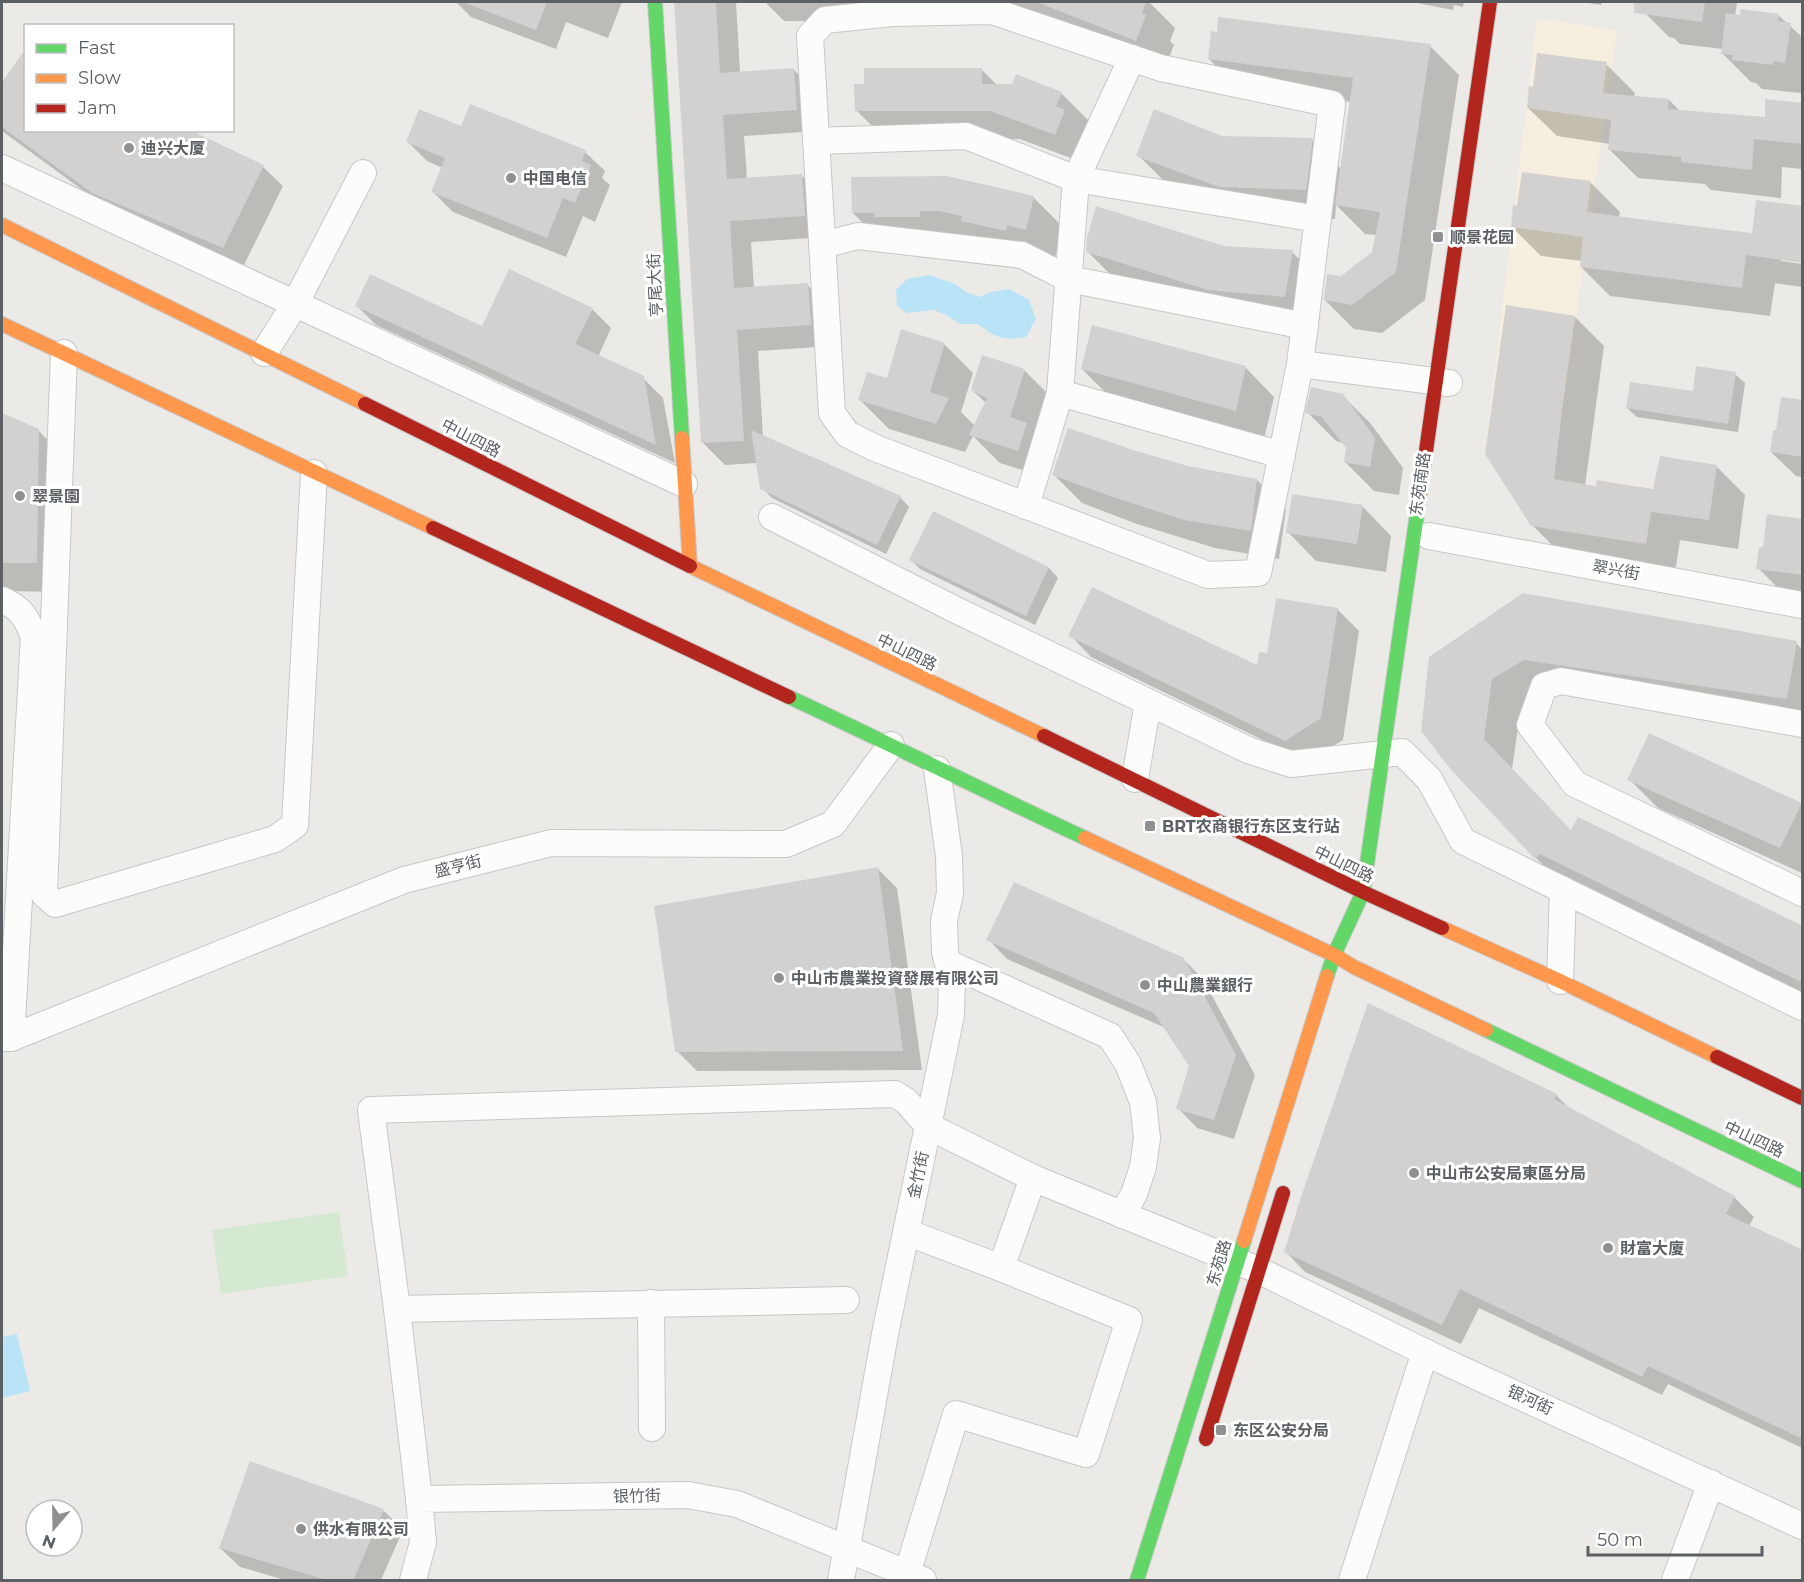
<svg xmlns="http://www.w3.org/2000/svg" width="1804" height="1582" font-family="Montserrat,'Noto Sans SC',sans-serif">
  <rect width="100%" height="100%" fill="#eceae6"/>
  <path fill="#f6eede" d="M1537,18L1617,31L1557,449L1536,455L1555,479L1596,486L1597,480L1655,488L1646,544L1531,526L1485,454Z"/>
  <path fill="#d5e8d1" d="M339,1212L348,1276L221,1294L212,1230Z"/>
  <g fill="#b9e4f8">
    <path d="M930,275L955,284L966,292L980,297L991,292L1009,289L1029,300L1036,319L1026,337C1003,341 996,338 978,324H960L944,314L934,310L907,313L897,306L896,290L907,279Z"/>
    <path d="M17,1334L30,1391L2,1398V1337Z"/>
  </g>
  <g fill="#0003">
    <path d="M456,2H622L608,38L566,22L556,49L471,17Z"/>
    <path d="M675,2H736L740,73L793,69L815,91L818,131L744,136L747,179L802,176L824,198L826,237L751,242L754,288L807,285L829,306L832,346L758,351L763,438L900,497L909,507L886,554L772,498L762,488L757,463L725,465L703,443Z"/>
    <path d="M765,2H916V22L784,21Z"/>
    <path d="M971,2H1149L1175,28L1170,41L1174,45L1165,68L1061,28L1047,14V26Z"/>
    <path d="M1416,2H1464L1463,7L1454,5L1453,10L1417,3Z"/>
    <path d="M1581,2H1602L1601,5Z"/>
    <path d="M1641,2H1737L1735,16L1778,15L1802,37L1801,93L1762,89L1756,83L1751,82L1722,53L1723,49L1680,44L1674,38L1669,37L1640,8Z"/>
    <path d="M1430,46L1459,75L1425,300L1382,333L1354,329L1325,300L1342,278L1374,253L1377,235L1365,234L1336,205L1335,219L1249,215L1167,184L1138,155L1222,138L1312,140L1341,169L1351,102L1238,88L1209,59Z"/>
    <path d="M26,51V130H187L263,167L283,186L243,267L114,213L2,131V84Z"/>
    <path d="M1606,64L1635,93L1634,97L1669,100L1680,111L1766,118L1802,104V169L1782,167L1781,198L1711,190L1705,184L1638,178L1609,149L1610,144L1557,136L1528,108L1534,88Z"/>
    <path d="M981,69L997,85L1061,93L1090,122L1084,163L1020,139H885L856,110Z"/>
    <path d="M471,106L585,152L605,171L602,178L610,185L595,222L583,216L566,257L453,212L433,192L443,168L427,161L408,142L462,128Z"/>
    <path d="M1591,183L1620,212L1619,217L1753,234L1781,258V261L1802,264V287L1775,283L1770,316L1610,296L1581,267L1582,261L1541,256L1512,227Z"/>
    <path d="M1033,197L1062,226L1055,258L882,242L853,213Z"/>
    <path d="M1224,248L1292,252L1321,281L1314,325L1116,280L1087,251Z"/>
    <path d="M357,306L483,328L592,309L611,328L598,357L643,378L663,398L675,463L376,325Z"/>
    <path d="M1575,317L1604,346L1585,486L1654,490L1716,466L1745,495L1738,549L1680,540L1675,573L1561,554L1532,525Z"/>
    <path d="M944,344L973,373L961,412L975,426L986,403L972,390L1024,370L1053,399L1041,439L1055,453L1047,478L1000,463L973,436L965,452L889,429L860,400L888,380Z"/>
    <path d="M1246,368L1274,397L1264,439L1111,398L1082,369Z"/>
    <path d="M1735,374L1745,383L1738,432L1637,417L1627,408L1694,393Z"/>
    <path d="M1342,395L1371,424L1403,468L1399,495L1374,491L1345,462L1348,448L1344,443L1336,441L1307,412Z"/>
    <path d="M1802,401V477L1796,476L1771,452L1777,432Z"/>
    <path d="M2,414L38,430L67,460L65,592L2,591Z"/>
    <path d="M1125,448L1187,467L1257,480L1286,509L1279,559L1215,548L1137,524L1082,503L1053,474Z"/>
    <path d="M1363,507L1391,536L1386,572L1316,561L1288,532Z"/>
    <path d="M933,513L1049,568L1058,578L1035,625L920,569L911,560Z"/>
    <path d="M1802,520V596L1783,593L1758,568L1764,549Z"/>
    <path d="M1337,609L1359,631L1343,740L1308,762L1091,657L1070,635L1258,668L1268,655Z"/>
    <path d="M1796,643L1802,649V725L1553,688L1521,708L1512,769L1572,832L1802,928V997L1565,887L1536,858L1430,658Z"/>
    <path d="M1629,779L1801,804L1802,806V873L1658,808Z"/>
    <path d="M877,868L897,888L922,1070L697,1071L677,1051Z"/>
    <path d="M988,939L1183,959L1203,979L1255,1075L1234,1139L1197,1128L1178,1108L1191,1066L1166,1028L1007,959Z"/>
    <path d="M1368,1005L1556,1095L1571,1110L1734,1197L1754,1217L1749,1226L1802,1252V1448L1668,1384L1662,1395L1479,1308L1461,1344L1305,1272L1286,1252Z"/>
    <path d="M251,1463L384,1511L403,1530L381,1580H285L240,1567L220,1548Z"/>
  </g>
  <g fill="#d3d1cf">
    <path d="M466,2H547L536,30L465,3Z"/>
    <path d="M674,2H716L720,73L794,68L797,110L723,115L727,179L802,174L805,216L730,221L734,288L808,283L811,325L737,330L744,441L701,443Z"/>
    <path d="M1039,2H1146L1142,13L1146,15L1136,41L1039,3Z"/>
    <path d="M1634,2H1705L1702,22L1634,13Z"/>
    <path d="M1741,9L1779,14L1778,21L1791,23L1785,63L1774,61L1773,65L1732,60L1733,55L1721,54L1726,13L1740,15Z"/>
    <path d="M1218,17L1431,44L1396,272L1352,305L1324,300L1327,274L1341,276L1372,252L1380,212L1335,205L1353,78L1208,59L1211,31L1217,32Z"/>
    <path d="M26,48V130H190L264,165L223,248L92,193L2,127V82Z"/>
    <path d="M1537,53L1607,62L1603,93L1669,99L1668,109L1765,117V99L1803,103V144L1754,139L1752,170L1681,162V157L1608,150L1611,120L1527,108L1529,86L1533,87Z"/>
    <path d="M864,68H982V84H1012L1016,74L1062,92L1056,106L1065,110L1055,135L990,111H855L854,84H864Z"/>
    <path d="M470,104L586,150L582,161L591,165L575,203L563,198L547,238L431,192L445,158L406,142L419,109L461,126Z"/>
    <path d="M1154,109L1222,136L1313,138L1306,190L1219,187L1136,156Z"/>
    <path d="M1522,172L1591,181L1587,212L1677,224L1752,233L1756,200L1803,206V263L1746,255L1742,288L1580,267L1583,237L1511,227L1513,205L1517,206Z"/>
    <path d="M947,176L1034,196L1026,230L1007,225L1006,231L961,221L962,216L939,211H920V217H874V213H852L851,177Z"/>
    <path d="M1096,206L1224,246L1293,250L1285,297L1208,290L1086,252L1087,238Z"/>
    <path d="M509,269L593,308L575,344L644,376L656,445L355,306L370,274L482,326Z"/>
    <path d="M1506,305L1575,316L1562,410L1554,479L1596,486L1597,480L1653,489L1660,456L1717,465L1709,520L1651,512L1646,544L1531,526L1485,454Z"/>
    <path d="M1092,325L1246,366L1236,411L1081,369Z"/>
    <path d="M901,329L945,343L930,392L949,398L936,424L858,400L867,372L887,378Z"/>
    <path d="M982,355L1025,369L1010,417L1027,423L1018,451L969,435L987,398L971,390Z"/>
    <path d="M1696,366L1736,372L1728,424L1626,408L1630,382L1693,391Z"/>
    <path d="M1311,387L1343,394L1375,438L1370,467L1344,462L1346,448L1322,417L1305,413Z"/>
    <path d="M1781,397L1803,400V457L1770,452L1773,430H1776Z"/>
    <path d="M2,413L39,429L37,563H2Z"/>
    <path d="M1068,428L1126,447V448L1188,466L1257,479L1251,531L1184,520L1107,495L1052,475Z"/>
    <path d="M751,430L901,496L877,545L760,489Z"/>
    <path d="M1292,494L1363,505L1357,544L1286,533Z"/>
    <path d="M933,511L1049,567L1026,616L909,560Z"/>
    <path d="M1767,514L1803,519V575L1756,569L1759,547H1763Z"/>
    <path d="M1092,587L1257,665L1259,652L1267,653L1276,598L1338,608L1321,718L1285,741L1068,636Z"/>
    <path d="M1523,593L1797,641L1787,699L1524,660L1492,679L1484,739L1571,830L1578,817L1803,926V983L1540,854L1535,859L1452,771L1421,731L1429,657Z"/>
    <path d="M1649,733L1802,803L1780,848L1627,780Z"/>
    <path d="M878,867L903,1051L675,1052L654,906Z"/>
    <path d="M1014,882L1184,958L1236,1055L1214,1120L1176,1109L1189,1066L1154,1013L986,940Z"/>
    <path d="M1368,1003L1557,1094L1554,1099L1735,1196L1726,1214L1803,1250V1439L1648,1366L1642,1377L1460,1289L1442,1325L1284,1252L1301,1197Z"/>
    <path d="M250,1461L384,1509L353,1581H330L219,1548Z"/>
  </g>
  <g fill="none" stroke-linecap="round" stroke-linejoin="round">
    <defs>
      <g id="street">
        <path d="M816,141L966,136L1076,179L1318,219"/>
        <path d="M2,168L684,484"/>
        <path d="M822,245L858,236L1022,255L1069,279L1305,326"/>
        <path d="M64,353L44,894L55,904L275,839L295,825L314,473"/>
        <path d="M264,353L295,304L363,173"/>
        <path d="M1300,364L1332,104L1161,68L992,11L892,13L825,20L810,36L832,413L847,434L875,448L1208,575L1258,573L1300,364L1449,383"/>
        <path d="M1060,393L1282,455"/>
        <path d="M1026,506L1060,393L1076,179L1132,58"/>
        <path d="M772,517L956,610L1248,750L1291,764L1402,752L1429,779L1463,841L1802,1007"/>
        <path d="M1429,536L1802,605"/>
        <path d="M2,600C21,608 27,618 34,637L11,1038"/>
        <path d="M1802,724L1561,681L1544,686L1530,725L1575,784L1802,893"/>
        <path d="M1135,779L1148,702"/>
        <path d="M948,963L1110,1036L1128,1064L1143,1102L1147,1138L1143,1167L1134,1194L1122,1215"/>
        <path d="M1560,981L1563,890"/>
        <path d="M2,1038H11L404,880L551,843L786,844L833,824L891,745"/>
        <path d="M906,1232L1001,1268L1129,1320L1086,1454L956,1414L907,1574"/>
        <path d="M1001,1268L1033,1178"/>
        <path d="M651,1303L652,1428"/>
        <path d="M397,1309L846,1300"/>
        <path d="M419,1499L397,1309L371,1110L895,1094L906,1101L928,1126L1033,1178L1258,1270L1441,1360L1802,1526"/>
        <path d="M413,1580L423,1542L419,1499L688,1495L737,1504L923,1580"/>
        <path d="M841,1580L885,1334L951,1015L952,980L945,952L944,921L950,893L949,856L937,769"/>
        <path d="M1352,1580L1425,1352"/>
        <path d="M1675,1580L1711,1483"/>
      </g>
      <g id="fast">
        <path d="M655,2L682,438"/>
        <path d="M789,697C888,743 986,792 1085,838"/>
        <path d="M1327,976L1334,955L1363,892L1420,493"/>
        <path d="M1486,1030L1802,1181"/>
        <path d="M1137,1580L1244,1241"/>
      </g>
      <g id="slow">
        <path d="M2,225L365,404"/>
        <path d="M2,324L433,528"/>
        <path d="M682,438L690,566L1044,736"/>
        <path d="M1085,838L1334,955L1354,967L1486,1030"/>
        <path d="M1442,928L1560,981L1717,1057"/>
        <path d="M1244,1241L1327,976"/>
      </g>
      <g id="jam">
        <path d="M365,404L690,566"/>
        <path d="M1420,493L1490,2"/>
        <path d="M433,528L789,697"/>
        <path d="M1044,736L1363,892L1442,928"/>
        <path d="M1717,1057L1802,1098"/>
        <path d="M1206,1439L1283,1193"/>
      </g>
    </defs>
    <use href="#street" stroke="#c7c7c7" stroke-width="28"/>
    <use href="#fast" stroke="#c8c8c8" stroke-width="16"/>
    <use href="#slow" stroke="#c8c8c8" stroke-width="16"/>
    <use href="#jam" stroke="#c8c8c8" stroke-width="16"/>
    <use href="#street" stroke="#fcfcfb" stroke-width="26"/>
    <use href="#fast" stroke="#63d668" stroke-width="14"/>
    <use href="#slow" stroke="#ff974d" stroke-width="14"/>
    <use href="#jam" stroke="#b3261e" stroke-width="14"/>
  </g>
  <g fill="#8e9092" stroke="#fff" stroke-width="2">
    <circle cx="129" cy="148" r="6"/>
    <circle cx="511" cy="178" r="6"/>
    <rect x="1432" y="231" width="12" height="12" rx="3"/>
    <circle cx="20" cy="496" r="6"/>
    <rect x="1144" y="820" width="12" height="12" rx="3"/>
    <circle cx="779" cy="978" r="6"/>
    <circle cx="1145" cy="985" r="6"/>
    <circle cx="1414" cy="1173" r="6"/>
    <circle cx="1608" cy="1248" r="6"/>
    <rect x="1215" y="1424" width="12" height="12" rx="3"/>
    <circle cx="301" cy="1529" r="6"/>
  </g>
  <g text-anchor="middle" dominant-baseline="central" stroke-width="6" stroke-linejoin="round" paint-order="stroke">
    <g font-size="16" font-weight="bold" fill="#5b6065" stroke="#fff" text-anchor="start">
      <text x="141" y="148">迪兴大厦</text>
      <text x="523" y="178">中国电信</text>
      <text x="1450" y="237">顺景花园</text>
      <text x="32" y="496">翠景園</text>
      <text x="1162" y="826">BRT农商银行东区支行站</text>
      <text x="791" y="978">中山市農業投資發展有限公司</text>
      <text x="1157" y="985">中山農業銀行</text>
      <text x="1426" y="1173">中山市公安局東區分局</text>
      <text x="1620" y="1248">財富大廈</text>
      <text x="1233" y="1430">东区公安分局</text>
      <text x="313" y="1529">供水有限公司</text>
    </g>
    <g font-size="16" fill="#5b6065" stroke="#fff">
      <text transform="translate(655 285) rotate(-93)">亨尾大街</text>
      <text transform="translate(471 438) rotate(27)">中山四路</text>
      <text transform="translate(1420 484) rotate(-82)">东苑南路</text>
      <text transform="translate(1616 570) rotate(10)">翠兴街</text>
      <text transform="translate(907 652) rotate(26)">中山四路</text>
      <text transform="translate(1344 864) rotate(26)">中山四路</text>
      <text transform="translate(458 866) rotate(-14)">盛亨街</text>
      <text transform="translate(1754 1139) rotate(25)">中山四路</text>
      <text transform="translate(918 1175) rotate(-78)">金竹街</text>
      <text transform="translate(1219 1263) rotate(-73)">东苑路</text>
      <text transform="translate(1530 1400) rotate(25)">银河街</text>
      <text transform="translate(637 1496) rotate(-1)">银竹街</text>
    </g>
  </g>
  <rect width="1804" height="1582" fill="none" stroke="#5b6065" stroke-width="6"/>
  <rect x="24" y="24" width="210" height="108" fill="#ffffff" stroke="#bdbfc1" stroke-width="1.5"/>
  <rect x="36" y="44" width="30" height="9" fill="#63d668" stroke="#bdbfc1" stroke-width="1.5"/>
  <text x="78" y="54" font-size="18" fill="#5b6065">Fast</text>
  <rect x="36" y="74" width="30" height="9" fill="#ff974d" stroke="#bdbfc1" stroke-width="1.5"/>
  <text x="78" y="84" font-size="18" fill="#5b6065">Slow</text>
  <rect x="36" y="104" width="30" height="9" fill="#b3261e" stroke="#bdbfc1" stroke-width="1.5"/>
  <text x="78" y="114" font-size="18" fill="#5b6065">Jam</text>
  <g transform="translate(54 1528) rotate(200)"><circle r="28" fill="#ffffff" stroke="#bdbfc1" stroke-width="1.5"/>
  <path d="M0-4.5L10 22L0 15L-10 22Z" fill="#8e9092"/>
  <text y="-9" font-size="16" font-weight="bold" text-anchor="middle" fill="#5b6065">N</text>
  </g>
  <path d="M1588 1546v9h174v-9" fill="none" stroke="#5b6065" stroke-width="3"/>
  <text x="1597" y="1546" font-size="18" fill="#5b6065" stroke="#ffffff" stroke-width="4.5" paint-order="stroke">50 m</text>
</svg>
